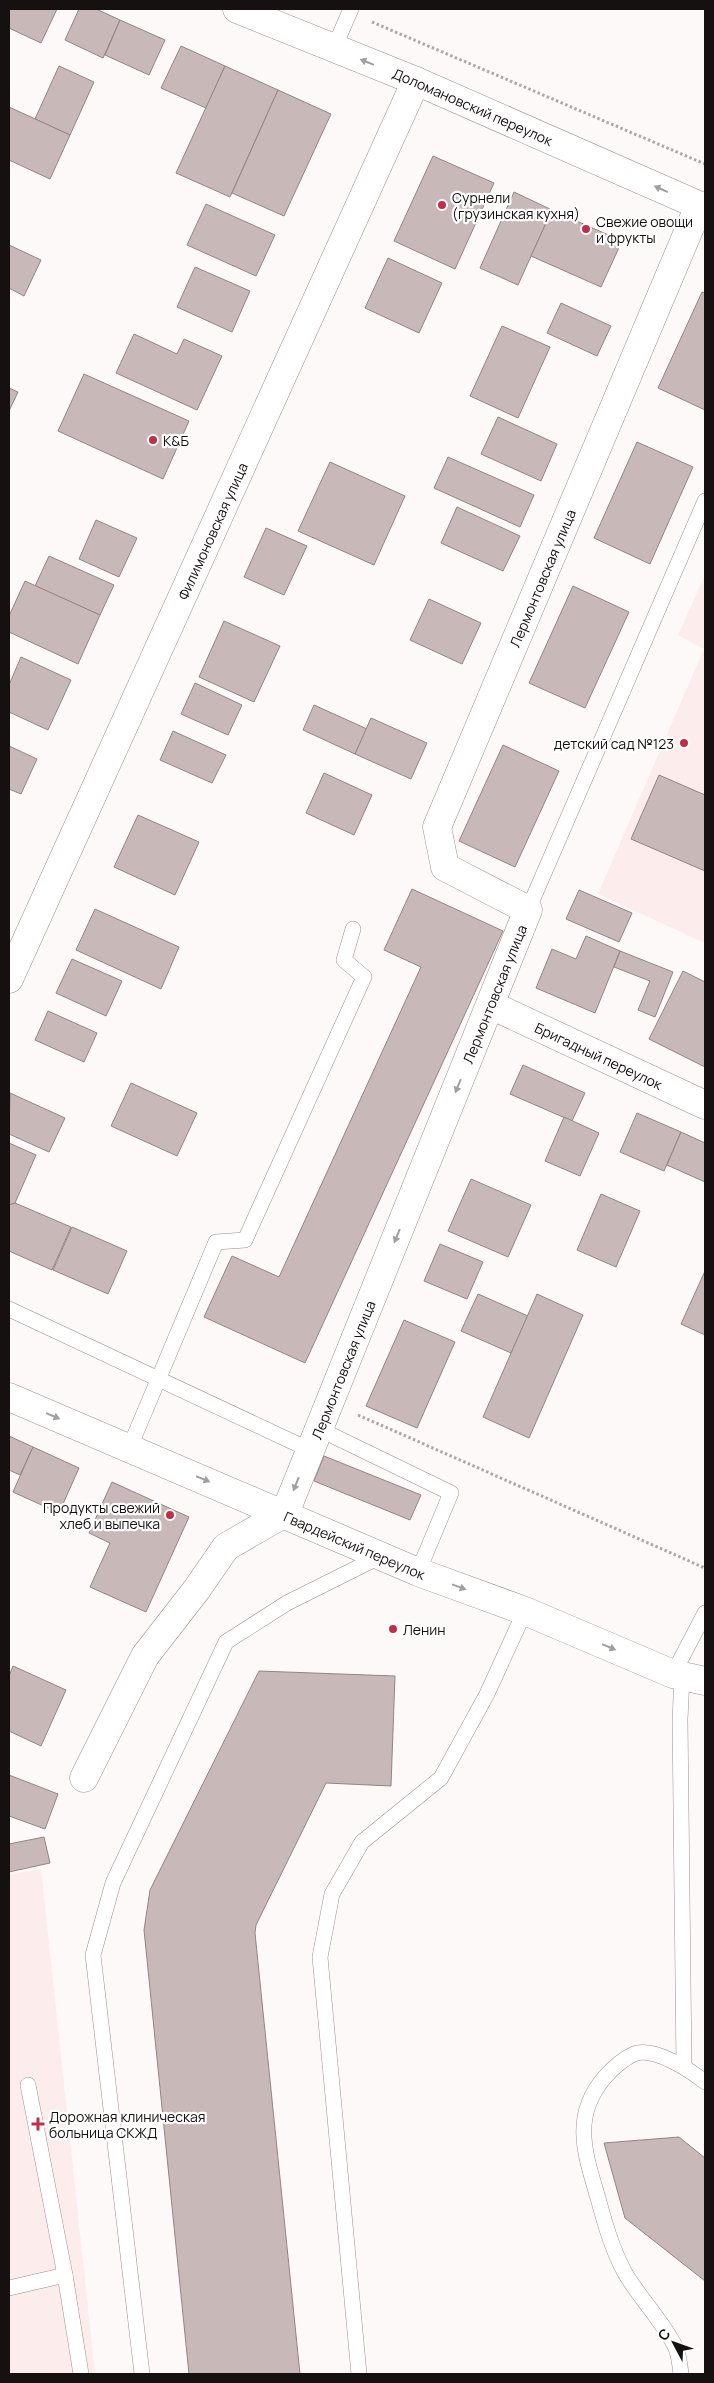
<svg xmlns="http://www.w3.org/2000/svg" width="714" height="2383" font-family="Manrope,sans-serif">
  <rect width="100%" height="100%" fill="#fdf9f9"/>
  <g fill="#fcecec">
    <path d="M705,575V943L598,894L704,649L678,635Z"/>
    <path d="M41,1869L95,2374H9V1875Z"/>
  </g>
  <g fill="#c8b8b8" stroke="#948585">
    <path d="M9,9H57L41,43L9,28Z"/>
    <path d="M79,9H96L120,20L103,58L65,40Z"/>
    <path d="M120,20L165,40L149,75L105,55Z"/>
    <path d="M181,46L225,66L206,108L161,88Z"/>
    <path d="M59,66L94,82L70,135L35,119Z"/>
    <path d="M225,66L278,90L230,197L176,173Z"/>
    <path d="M278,90L331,114L284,216L232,193Z"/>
    <path d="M9,107L70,135L50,179L9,160Z"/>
    <path d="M433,156L494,183L455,269L394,241Z"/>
    <path d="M514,192L552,210L518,285L480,268Z"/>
    <path d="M206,204L275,235L256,276L187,245Z"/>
    <path d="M552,210L622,241L601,287L531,256Z"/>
    <path d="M9,245L41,260L24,296L9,288Z"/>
    <path d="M388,258L442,283L419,333L365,308Z"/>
    <path d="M195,267L250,291L232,332L177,307Z"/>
    <path d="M702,292L705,293V410L658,388Z"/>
    <path d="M561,303L611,326L597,356L547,333Z"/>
    <path d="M502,326L550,347L518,418L470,396Z"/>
    <path d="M134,334L177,354L184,339L222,356L197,410L116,373Z"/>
    <path d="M84,374L189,421L163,479L58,431Z"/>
    <path d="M9,388L18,392L9,411Z"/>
    <path d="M498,417L557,444L541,481L481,454Z"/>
    <path d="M637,442L693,467L650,564L594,538Z"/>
    <path d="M448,457L534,495L520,527L434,488Z"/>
    <path d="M330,462L405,496L374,565L298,531Z"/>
    <path d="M457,507L520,536L503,571L441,543Z"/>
    <path d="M96,520L137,538L119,577L79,559Z"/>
    <path d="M266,528L307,546L284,595L244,577Z"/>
    <path d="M49,556L114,585L100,615L35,586Z"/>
    <path d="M25,581L100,615L78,664L9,632V616Z"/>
    <path d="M573,586L629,612L585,708L529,683Z"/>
    <path d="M429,599L481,623L462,664L410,640Z"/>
    <path d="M224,621L280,646L254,702L199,677Z"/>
    <path d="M21,657L71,680L48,730L9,712V685Z"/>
    <path d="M195,683L242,705L228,735L181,714Z"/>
    <path d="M314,705L367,729L355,754L303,730Z"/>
    <path d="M371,718L427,743L411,779L355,754Z"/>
    <path d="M173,731L226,755L212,783L160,760Z"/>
    <path d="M503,745L559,771L515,867L459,841Z"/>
    <path d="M9,746L37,759L21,794L9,789Z"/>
    <path d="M324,773L372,795L354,835L306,813Z"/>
    <path d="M659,775L705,795V871L631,839Z"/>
    <path d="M138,815L199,842L175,895L114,867Z"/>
    <path d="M412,889L503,931L305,1363L204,1317L232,1256L279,1277L421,967L384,950Z"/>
    <path d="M579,890L632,913L619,942L566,919Z"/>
    <path d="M95,909L179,947L161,989L76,950Z"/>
    <path d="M586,936L620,951L595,1013L536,988L552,949L576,959Z"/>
    <path d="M620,951L673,972L655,1017L638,1010L650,981L614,967Z"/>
    <path d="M72,959L122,981L106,1016L56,993Z"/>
    <path d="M683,971L705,982V1067L649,1039Z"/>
    <path d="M48,1011L97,1033L84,1062L35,1040Z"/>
    <path d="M523,1065L585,1093L572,1121L510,1094Z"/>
    <path d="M131,1083L197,1113L177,1156L111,1126Z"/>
    <path d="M10,1093L65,1118L49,1152L9,1134Z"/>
    <path d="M637,1113L681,1132L664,1171L620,1152Z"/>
    <path d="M564,1117L599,1133L580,1176L545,1161Z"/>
    <path d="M681,1132L705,1143V1182L667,1165Z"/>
    <path d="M9,1143L36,1155L15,1203L9,1205Z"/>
    <path d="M471,1179L531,1205L508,1257L448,1231Z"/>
    <path d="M601,1194L640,1211L616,1267L577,1250Z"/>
    <path d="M15,1203L71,1227L52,1270L9,1251V1205Z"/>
    <path d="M72,1227L127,1251L108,1294L53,1270Z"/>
    <path d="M440,1244L483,1262L467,1299L424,1281Z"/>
    <path d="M705,1271V1335L681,1324Z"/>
    <path d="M478,1294L528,1316L511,1353L461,1331Z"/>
    <path d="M537,1294L583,1315L529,1438L483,1417Z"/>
    <path d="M404,1320L455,1342L417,1428L366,1406Z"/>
    <path d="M9,1436L33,1447L20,1475L9,1470Z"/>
    <path d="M33,1447L79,1468L59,1513L13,1492Z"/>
    <path d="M324,1456L421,1495L410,1520L314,1481Z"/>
    <path d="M112,1482L189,1517L146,1612L90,1587L110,1543L89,1533Z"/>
    <path d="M13,1666L66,1690L41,1746L9,1731V1676Z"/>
    <path d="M259,1671L395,1676L391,1786L326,1783L256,1925L255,1933L300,2374H189L144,1930L150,1890Z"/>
    <path d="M9,1775L58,1794L45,1829L9,1816Z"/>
    <path d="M44,1837L50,1863L9,1872V1844Z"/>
    <path d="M679,2137L705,2158V2281L625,2218L604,2143Z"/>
  </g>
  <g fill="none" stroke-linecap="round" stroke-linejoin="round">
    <defs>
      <g id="service">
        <path d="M334,48L351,9"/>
        <path d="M528,910L705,501"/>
        <path d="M9,1309L310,1450"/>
        <path d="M319,1429L451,1493L418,1572"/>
        <path d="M129,1449L216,1242L245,1240L364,977L344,960L353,929"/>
        <path d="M673,1674L705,1613"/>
        <path d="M682,1676L680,1720L684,2066"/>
        <path d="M28,2085L65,2275L81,2374"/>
        <path d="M9,2288L65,2275"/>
        <path d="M142,2374L93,1955L113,1883L226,1642L287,1603L381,1556"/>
        <path d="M359,2374L320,1957L332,1894L362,1842L441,1778L487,1694L525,1611"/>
        <path d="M681,2374C680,2366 679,2356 676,2348C663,2321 640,2299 625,2273C612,2249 605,2224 598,2198C585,2154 571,2116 605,2077C612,2069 623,2059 634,2054C654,2046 691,2071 705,2082"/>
      </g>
      <g id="minor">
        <path id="s1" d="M9,979L416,81"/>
        <path id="s2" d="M491,1005L705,1105"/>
        <path id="s3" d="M84,1778L145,1656L197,1589L226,1547L285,1513L528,910L445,867L437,827L699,206"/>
      </g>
      <g id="tertiary">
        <path id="s4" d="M9,1397L418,1572L525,1611L673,1674L705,1681"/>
      </g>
      <g id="secondary">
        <path id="s5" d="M237,9L416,81L705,208"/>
      </g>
    </defs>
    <use href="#service" stroke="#9f8f8f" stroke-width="16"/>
    <use href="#minor" stroke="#9f8f8f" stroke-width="29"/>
    <use href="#tertiary" stroke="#9f8f8f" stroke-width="29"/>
    <use href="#secondary" stroke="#9f8f8f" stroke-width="29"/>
    <g stroke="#ada8a8" stroke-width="3" stroke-dasharray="2.5 2.5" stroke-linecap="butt">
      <path d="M372,22L705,164"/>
      <path d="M358,1415L705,1568"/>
    </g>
    <use href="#service" stroke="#fff" stroke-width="15"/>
    <use href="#minor" stroke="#fff" stroke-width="28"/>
    <use href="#tertiary" stroke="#fff" stroke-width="28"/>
    <use href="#secondary" stroke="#fff" stroke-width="28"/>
  </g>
  <defs><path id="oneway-solid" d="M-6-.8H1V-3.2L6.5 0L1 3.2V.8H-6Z" transform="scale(1.25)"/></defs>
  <g fill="#a29f9f">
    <use href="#oneway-solid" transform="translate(367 62) rotate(-158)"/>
    <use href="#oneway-solid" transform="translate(661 189) rotate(-156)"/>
    <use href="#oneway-solid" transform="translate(458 1086) rotate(112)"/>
    <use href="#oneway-solid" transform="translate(397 1236) rotate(112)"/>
    <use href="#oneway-solid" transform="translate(53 1416) rotate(23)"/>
    <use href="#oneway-solid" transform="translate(203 1479) rotate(23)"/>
    <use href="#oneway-solid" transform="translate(296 1484) rotate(112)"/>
    <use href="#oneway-solid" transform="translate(459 1587) rotate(20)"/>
    <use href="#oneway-solid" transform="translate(609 1647) rotate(23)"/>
  </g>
  <g fill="#c02f48" stroke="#fff" stroke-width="2">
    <circle cx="442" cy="205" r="5"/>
    <circle cx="586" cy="229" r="5"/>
    <circle cx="153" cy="440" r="5"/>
    <circle cx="684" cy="743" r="5"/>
    <circle cx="170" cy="1515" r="5"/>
    <circle cx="393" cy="1629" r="5"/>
    <path d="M35.5 2116.5h5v5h5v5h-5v5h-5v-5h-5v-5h5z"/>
  </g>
  <g text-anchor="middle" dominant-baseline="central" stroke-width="4.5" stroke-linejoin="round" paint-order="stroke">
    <g font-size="14" fill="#161010" stroke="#fff">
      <text stroke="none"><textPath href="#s5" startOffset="255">Доломановский переулок</textPath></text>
      <text stroke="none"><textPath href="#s1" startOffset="492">Филимоновская улица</textPath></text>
      <text stroke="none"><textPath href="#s3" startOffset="1395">Лермонтовская улица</textPath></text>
      <text stroke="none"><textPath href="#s3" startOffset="900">Лермонтовская улица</textPath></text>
      <text stroke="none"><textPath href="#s2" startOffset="119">Бригадный переулок</textPath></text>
      <text stroke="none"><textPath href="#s3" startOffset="495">Лермонтовская улица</textPath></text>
      <text stroke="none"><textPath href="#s4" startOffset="376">Гвардейский переулок</textPath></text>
    </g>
    <g font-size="14" fill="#161010" stroke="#fff" text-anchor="start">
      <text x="452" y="197">Сурнели<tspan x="452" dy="16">(грузинская кухня)</tspan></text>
      <text x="596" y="221">Свежие овощи<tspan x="596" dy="16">и фрукты</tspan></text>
      <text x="163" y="440">К&amp;Б</text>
      <text x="674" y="743" text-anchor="end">детский сад №123</text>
      <text x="160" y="1507" text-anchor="end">Продукты свежий<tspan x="160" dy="16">хлеб и выпечка</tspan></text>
      <text x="403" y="1629">Ленин</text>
      <text x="49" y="2116">Дорожная клиническая<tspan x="49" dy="16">больница СКЖД</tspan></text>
    </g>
  </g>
  <rect width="714" height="2383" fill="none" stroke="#161010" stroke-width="20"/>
  <g transform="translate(674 2343) rotate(311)" stroke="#ffffff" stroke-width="4" paint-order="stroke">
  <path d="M0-4L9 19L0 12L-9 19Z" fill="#161010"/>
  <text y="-8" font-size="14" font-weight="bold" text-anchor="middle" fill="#161010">С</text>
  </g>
</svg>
